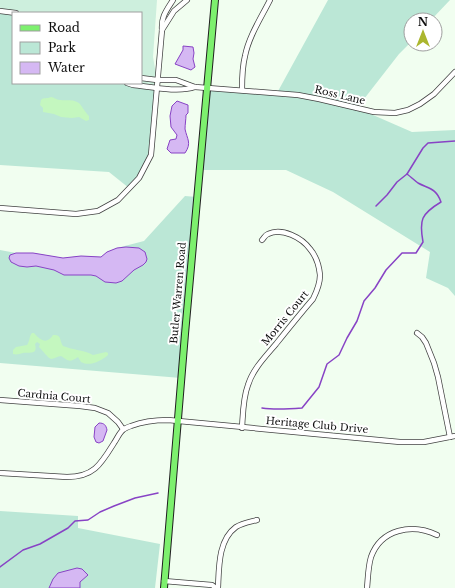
<svg xmlns="http://www.w3.org/2000/svg" width="455" height="588" font-family="'Libre Baskerville',serif">
  <rect width="100%" height="100%" fill="#f1fef0"/>
  <g fill="#bbe7d6">
    <path d="M328,0H450L431,20H411V42L399,54L357,108L412,132L455,130V296L448,288L426,278L430,252L333,192L286,170H199L206,88L277,93Z"/>
    <path d="M0,11L13,13V83H127L157,88L151,155L143,172L129,188L109,172L0,165Z"/>
    <path d="M185,196L197,197L181,378L0,363V250L16,253H33L63,258L81,256L101,257L107,252L117,248L144,241Z"/>
    <path d="M0,511L78,516V528L160,544L155,588H0Z"/>
  </g>
  <g fill="#c4f7bf">
    <path d="M51,97C54,97 56,100 60,100C66,101 73,99 79,103C82,106 85,112 89,116V120L86,121L79,117L72,118L61,117L54,114L43,112V108L40,105L41,100C44,97 47,99 51,97Z"/>
    <path d="M32,333H34C40,340 47,345 53,335C62,334 59,340 63,346C73,350 84,350 93,355L106,352L108,353V355C101,361 90,367 81,362L78,357C69,363 69,361 61,356C58,356 54,359 51,359C48,358 42,350 39,347L40,344L37,342L35,344C38,355 30,352 23,353C19,354 17,355 13,354V350L16,347L27,345C30,341 29,336 32,333Z"/>
  </g>
  <path fill="#cdefdd" d="M0,0H157L153,57L157,80V88L127,83H141V13H16L0,11Z"/>
  <g fill="#d5b8f3" stroke="#8843c5">
    <path d="M183,46L193,47L194,53L193,59L195,67L191,70L175,64L183,50Z"/>
    <path d="M177,101L188,105V113L186,115C186,119 185,125 185,129C187,139 192,143 185,153H171L167,149L170,140L176,139L177,135L171,127L170,116L172,106Z"/>
    <path d="M126,247L139,248L145,252L147,259L146,262L143,265L134,270L122,281L116,283L105,282L96,276L91,275H64L54,270L36,266L27,267L19,266L11,262L9,258L10,255L16,253H33L63,258L81,256L101,257L107,252L117,248Z"/>
    <path d="M99,423C104,423 106,425 107,430L103,441L99,443L96,442L94,437L95,427Z"/>
    <path d="M77,568L82,569L88,575L80,582V588H49L53,579L58,573Z"/>
  </g>
  <g fill="none" stroke-linecap="round" stroke-linejoin="round">
    <g stroke="#8843c5" stroke-width="1.5">
      <path d="M376,206L387,195L397,182L407,174L423,148L428,143L455,141"/>
      <path d="M262,408C275,410 289,409 302,408L319,387L327,364L339,355L347,338L357,321L364,301L375,288L386,270L402,253H416L423,242C419,220 421,214 441,202C436,188 429,189 418,183C414,180 411,177 407,174"/>
      <path d="M0,567L23,550L40,544L68,528L75,521L88,520L100,512L114,506L135,498L158,493"/>
    </g>
    <defs>
      <g id="minor">
        <path d="M0,11L16,13"/>
        <path d="M162,30L174,11L187,0"/>
        <path d="M141,78L157,80H176L195,87L298,95L319,99L374,112L395,113L408,110L420,104L434,94L455,72"/>
        <path d="M127,83L133,85C151,87 178,93 195,87"/>
        <path d="M242,90C242,79 242,68 245,56C249,36 261,18 270,0"/>
        <path d="M0,208L76,214L98,211L118,200L139,178L151,155L162,30C161,17 166,11 173,0"/>
        <path d="M417,333L422,337L426,343L434,363L438,377L450,437"/>
        <path d="M0,400L80,406L95,408L108,413L118,422L123,429"/>
        <path d="M242,428C243,413 243,398 248,385C253,369 265,357 276,344C288,329 300,314 313,299C317,291 320,283 320,275C319,265 316,256 310,249C302,238 282,227 268,234C265,235 264,238 262,240"/>
        <path d="M0,473L67,477C94,477 101,464 114,443C117,439 119,433 123,430C125,428 128,427 131,426C144,421 154,420 168,420L400,442H424L455,436"/>
        <path d="M164,581L212,585L216,588"/>
        <path d="M218,588C219,568 218,540 236,527C242,523 249,522 257,520"/>
        <path d="M367,588C368,578 368,567 371,557C381,529 412,523 437,535"/>
      </g>
      <path id="major" d="M164,588L185,334L215,0"/>
    </defs>
    <use href="#minor" stroke="#414141" stroke-width="6"/>
    <use href="#major" stroke="#1f1f1f" stroke-width="8"/>
    <use href="#minor" stroke="#fff" stroke-width="4.5"/>
    <use href="#major" stroke="#7df06e" stroke-width="6"/>
  </g>
  <g text-anchor="middle" dominant-baseline="central" stroke-width="4" stroke-linejoin="round" paint-order="stroke">
    <g font-size="10" fill="#0e0e0e" stroke="#fff">
      <text transform="translate(340 95) rotate(13)">Ross Lane</text>
      <text transform="translate(178 293) rotate(-85)">Butler Warren Road</text>
      <text transform="translate(285 318) rotate(-51)">Morris Court</text>
      <text transform="translate(54 396) rotate(5)">Cardnia Court</text>
      <text transform="translate(317 425) rotate(5)">Heritage Club Drive</text>
    </g>
  </g>
  <rect x="12" y="12" width="130" height="72" fill="#ffffff" stroke="#9f9f9f"/>
  <rect x="20" y="25" width="20" height="6" fill="#7df06e" stroke="#9f9f9f"/>
  <text x="48" y="32" font-size="12" fill="#0e0e0e">Road</text>
  <rect x="20" y="42" width="20" height="12" fill="#bbe7d6" stroke="#9f9f9f"/>
  <text x="48" y="52" font-size="12" fill="#0e0e0e">Park</text>
  <rect x="20" y="62" width="20" height="12" fill="#d5b8f3" stroke="#9f9f9f"/>
  <text x="48" y="72" font-size="12" fill="#0e0e0e">Water</text>
  <g transform="translate(423 32)"><circle r="19" fill="#ffffff" stroke="#9f9f9f"/>
  <path d="M0-3L7 15L0 10L-7 15Z" fill="#abb62e"/>
  <text y="-6" font-size="11" font-weight="bold" text-anchor="middle" fill="#0e0e0e">N</text>
  </g>
</svg>
